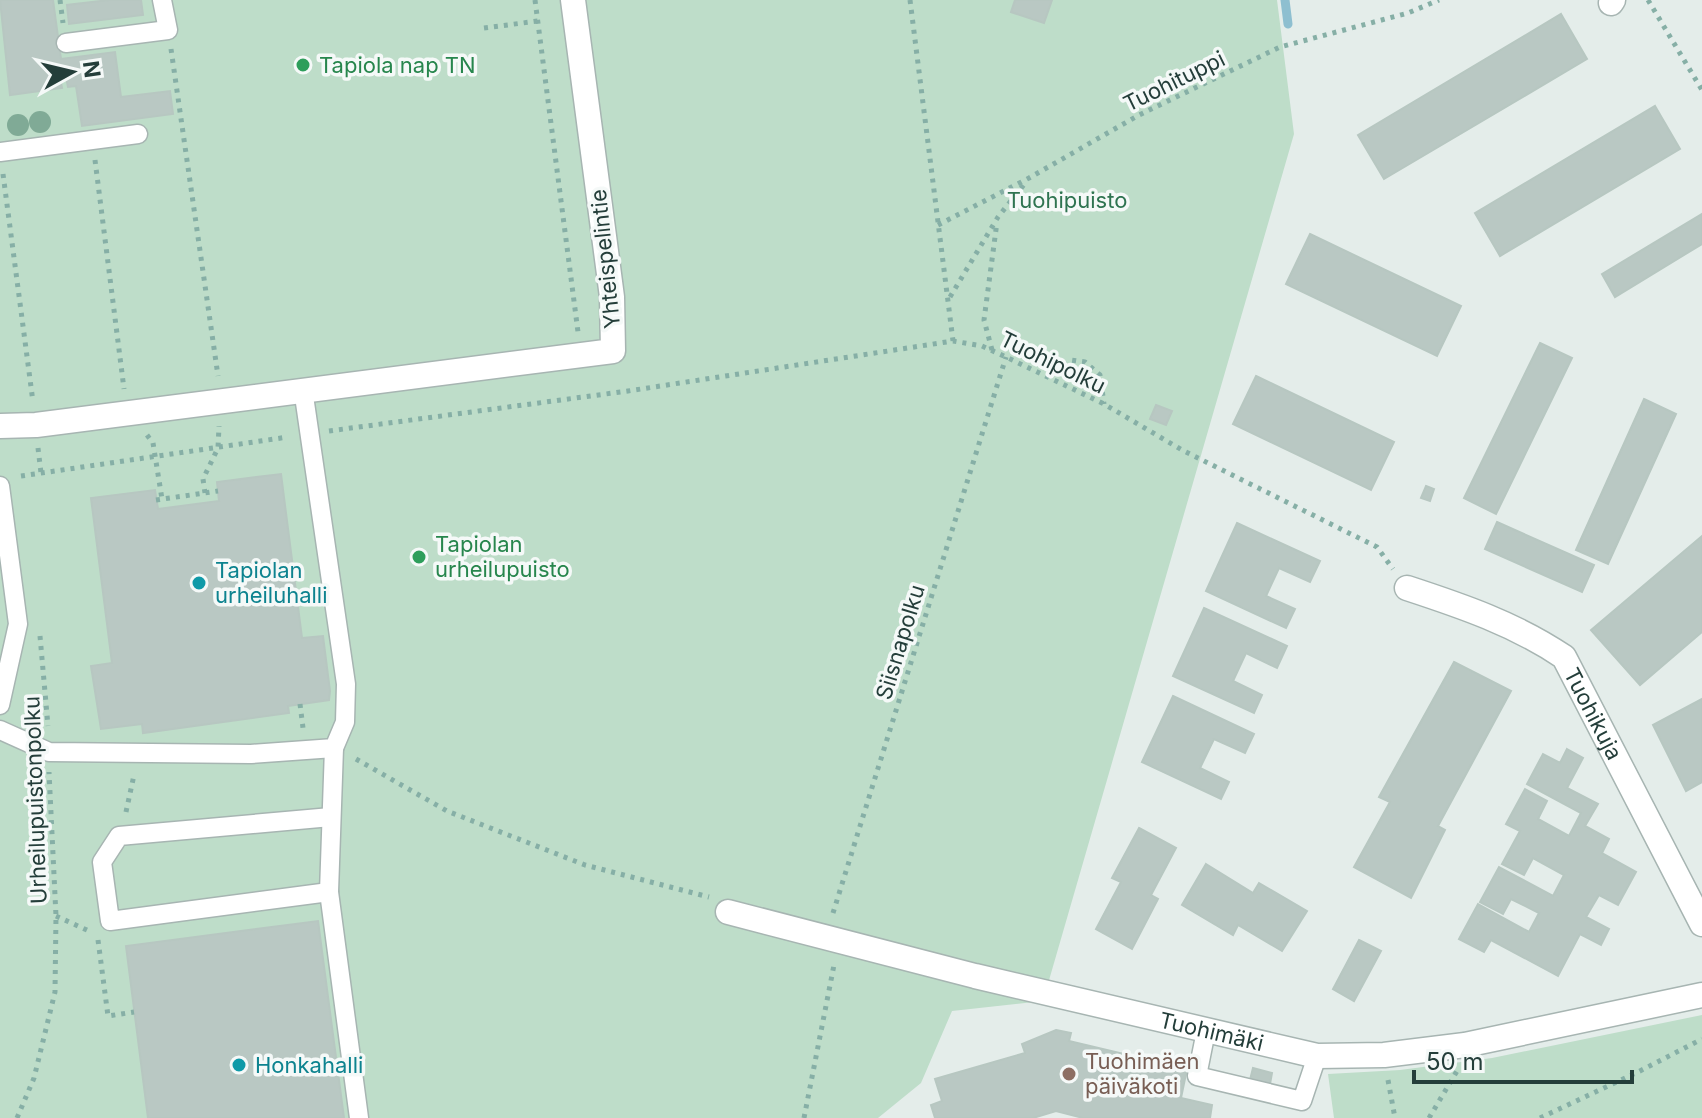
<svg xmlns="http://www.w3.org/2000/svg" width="1702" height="1118" font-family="Inter,sans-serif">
  <rect width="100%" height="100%" fill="#e4edea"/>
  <g fill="#beddc9">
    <path d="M0,0H1277L1294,134L1043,1001L952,1011L921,1083L878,1118H0Z"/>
    <path d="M1702,1015V1118H1334L1328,1074L1400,1070L1492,1058Z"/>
  </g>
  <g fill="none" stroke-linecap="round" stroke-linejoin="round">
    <path stroke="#8ebfd0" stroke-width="9" d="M1285,0L1288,24"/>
  </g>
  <g fill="#b9c8c3" stroke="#b7c7c1" stroke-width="2">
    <path d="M0,0H53L61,59L115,52L121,97L170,91L173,114L82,126L76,86L68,87L66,77L60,78L62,88L10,95Z"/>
    <path d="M109,0H141L143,15L69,24L67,5Z"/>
    <path d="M1015,0H1052L1044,23L1011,12Z"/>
    <path d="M1561,14L1587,59L1384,179L1358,135Z"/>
    <path d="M1655,106L1680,149L1500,256L1475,213Z"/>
    <path d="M1702,214V244L1615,297L1602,274Z"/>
    <path d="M1310,234L1461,306L1437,356L1286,284Z"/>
    <path d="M1540,343L1572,358L1496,514L1464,498Z"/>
    <path d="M1256,376L1394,442L1371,490L1233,424Z"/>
    <path d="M1644,399L1676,414L1608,564L1576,550Z"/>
    <path d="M1156,405L1172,411L1166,425L1150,419Z"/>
    <path d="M281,474L302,638L323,636L330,691L329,700L288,706L289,713L143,733L142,724L101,729L91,666L112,663L91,498L155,490L158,509L219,501L217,482Z"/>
    <path d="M1426,486L1434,489L1430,501L1421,498Z"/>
    <path d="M1497,522L1594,565L1582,592L1485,549Z"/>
    <path d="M1237,523L1320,561L1310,582L1279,568L1266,596L1295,609L1286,628L1206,591Z"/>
    <path d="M1702,536V632L1640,685L1591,630Z"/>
    <path d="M1204,608L1287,646L1277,668L1246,653L1233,681L1262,695L1254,713L1173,676Z"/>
    <path d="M1454,662L1511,691L1438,826L1445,830L1411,898L1354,867L1390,802L1379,797Z"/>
    <path d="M1173,696L1254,734L1245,753L1214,739L1200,768L1229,782L1221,799L1142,762Z"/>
    <path d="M1702,699V782L1686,791L1653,725Z"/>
    <path d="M1567,749L1583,758L1567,788L1598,804L1585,826L1609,839L1602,853L1636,872L1618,905L1599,895L1586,917L1609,929L1601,945L1580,934L1558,976L1491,940L1484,952L1459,939L1478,904L1529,932L1539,913L1511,899L1503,914L1480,902L1499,867L1553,896L1564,875L1533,858L1524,875L1502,864L1520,831L1506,824L1525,789L1547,801L1538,819L1569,836L1581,813L1527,784L1543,754L1560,763Z"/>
    <path d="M1139,828L1176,848L1151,895L1158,899L1132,949L1096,929L1121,882L1112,878Z"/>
    <path d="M1206,864L1253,893L1259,883L1307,911L1282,951L1238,925L1233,935L1182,905Z"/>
    <path d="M318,921L344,1118H148L126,946Z"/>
    <path d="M1359,940L1381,951L1354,1001L1333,989Z"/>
    <path d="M1056,1030L1071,1033L1069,1041L1187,1069L1181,1098L1212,1105L1210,1118H1083L1056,1111L1033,1118H935L931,1105L942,1101L935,1079L1025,1053L1022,1044Z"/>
    <path d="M1253,1068L1272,1073L1270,1084L1250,1080Z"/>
  </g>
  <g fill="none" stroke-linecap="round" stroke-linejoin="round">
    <defs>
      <g id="lane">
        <path d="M66,43L168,30L162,0"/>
        <path d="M0,152L138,134"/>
        <path d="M0,486L18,624L0,705"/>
        <path d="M0,730L49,752L251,754L334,748L345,722L346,684L303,389"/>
        <path d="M334,748L329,892L359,1118"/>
        <path d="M329,892L110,921L102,862L119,836L331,817"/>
        <path d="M1206,1031L1197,1076L1302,1101L1317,1056"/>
      </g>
      <g id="street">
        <path d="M1611,3L1613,0"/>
        <path d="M0,426L36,425L613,351L612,297L573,0"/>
        <path id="s1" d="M1407,588C1462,606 1515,624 1564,657L1702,924"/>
        <path id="s2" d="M728,912L975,976L1317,1056L1384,1055L1465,1045L1702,995"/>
      </g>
    </defs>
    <use href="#lane" stroke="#a7b5b2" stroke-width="21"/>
    <use href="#street" stroke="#a7b5b2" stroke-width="27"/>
    <g stroke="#86afa6" stroke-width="5" stroke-dasharray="4 6" stroke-linecap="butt">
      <path d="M60,0L63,23"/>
      <path d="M535,0L578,332"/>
      <path d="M910,0L953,341"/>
      <path d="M1648,0L1702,90"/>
      <path d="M484,28L538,21"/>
      <path d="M171,49L218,376"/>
      <path d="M95,160L124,389"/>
      <path d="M3,174L33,402"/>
      <path d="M938,225L1029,178L1139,115L1280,47L1408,13L1439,0"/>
      <path d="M950,297L998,217L1026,182"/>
      <path d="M992,350L984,320L997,222"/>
      <path d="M1047,376L1071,360L1085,362L1100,375L1104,404"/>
      <path d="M329,431L628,391L953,341L982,346L1006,357L1104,404L1182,450L1377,547L1393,569"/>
      <path d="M147,435L153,443L162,499"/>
      <path d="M38,448L41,473"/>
      <path d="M21,476L288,437"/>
      <path d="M205,493L203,479L218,448L219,426"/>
      <path d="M156,500L218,491"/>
      <path d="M40,636L48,726"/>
      <path d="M300,704L303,728"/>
      <path d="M356,759L447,811L585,865L709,897"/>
      <path d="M126,812L134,775"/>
      <path d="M833,913L1006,357"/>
      <path d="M56,916L89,931"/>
      <path d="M98,940L108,1016L134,1012"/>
      <path d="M1388,1080L1395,1118"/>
      <path d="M17,1118L34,1078L55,992L56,916L49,772"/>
      <path d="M804,1118L834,965"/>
      <path d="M1429,1118L1457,1071"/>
      <path d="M1540,1118L1636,1073L1702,1039"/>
    </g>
    <use href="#lane" stroke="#fff" stroke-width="18"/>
    <use href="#street" stroke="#fff" stroke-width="24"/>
  </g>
  <g fill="#80aa96">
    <circle cx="40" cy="122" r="11"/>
    <circle cx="18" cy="125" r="11"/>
  </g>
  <g fill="#2e9e5b" stroke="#f5f9f8" stroke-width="3">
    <circle cx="303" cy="65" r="8"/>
    <circle cx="419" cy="557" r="8"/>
  </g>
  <g fill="#0f9aa8" stroke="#f5f9f8" stroke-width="3">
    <circle cx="199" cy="583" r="8"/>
    <circle cx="239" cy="1065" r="8"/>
  </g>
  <circle fill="#8d6e63" stroke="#f5f9f8" stroke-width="3" cx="1069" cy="1074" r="8"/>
  <g text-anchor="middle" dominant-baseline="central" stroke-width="7" stroke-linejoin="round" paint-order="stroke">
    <g font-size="22" fill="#27864d" stroke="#f5f9f8" text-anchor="start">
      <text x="319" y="65">Tapiola nap TN</text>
      <text x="435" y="544">Tapiolan<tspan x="435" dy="25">urheilupuisto</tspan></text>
    </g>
    <g font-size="22" fill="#243e3a" stroke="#f5f9f8">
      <text transform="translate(1174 81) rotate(-26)">Tuohituppi</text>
      <text transform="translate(605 259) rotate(-96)">Yhteispelintie</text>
      <text transform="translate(1053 362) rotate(26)">Tuohipolku</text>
      <text transform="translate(900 642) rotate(-73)">Siisnapolku</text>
      <text stroke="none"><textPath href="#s1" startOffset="236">Tuohikuja</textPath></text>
      <text transform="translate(35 800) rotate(-92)">Urheilupuistonpolku</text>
      <text stroke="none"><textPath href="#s2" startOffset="498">Tuohimäki</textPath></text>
    </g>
    <g font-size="22" fill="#2f7451" stroke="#f5f9f8">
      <text x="1067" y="200">Tuohipuisto</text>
    </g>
    <g font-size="22" fill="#0d838f" stroke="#f5f9f8" text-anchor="start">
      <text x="215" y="570">Tapiolan<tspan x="215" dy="25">urheiluhalli</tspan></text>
      <text x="255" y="1065">Honkahalli</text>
    </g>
    <g font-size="22" fill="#785e54" stroke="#f5f9f8" text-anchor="start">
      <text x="1085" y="1061">Tuohimäen<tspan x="1085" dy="25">päiväkoti</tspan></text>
    </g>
  </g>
  <g transform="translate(72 72) rotate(82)" stroke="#f5f9f8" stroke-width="6" paint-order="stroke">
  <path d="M0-6L14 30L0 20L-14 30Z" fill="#243e3a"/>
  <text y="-12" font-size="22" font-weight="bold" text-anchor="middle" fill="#243e3a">N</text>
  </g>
  <path d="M1414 1070v12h218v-12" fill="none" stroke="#243e3a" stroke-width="4"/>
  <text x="1426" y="1070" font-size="24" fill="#243e3a" stroke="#f5f9f8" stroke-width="6" paint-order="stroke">50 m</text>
</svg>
